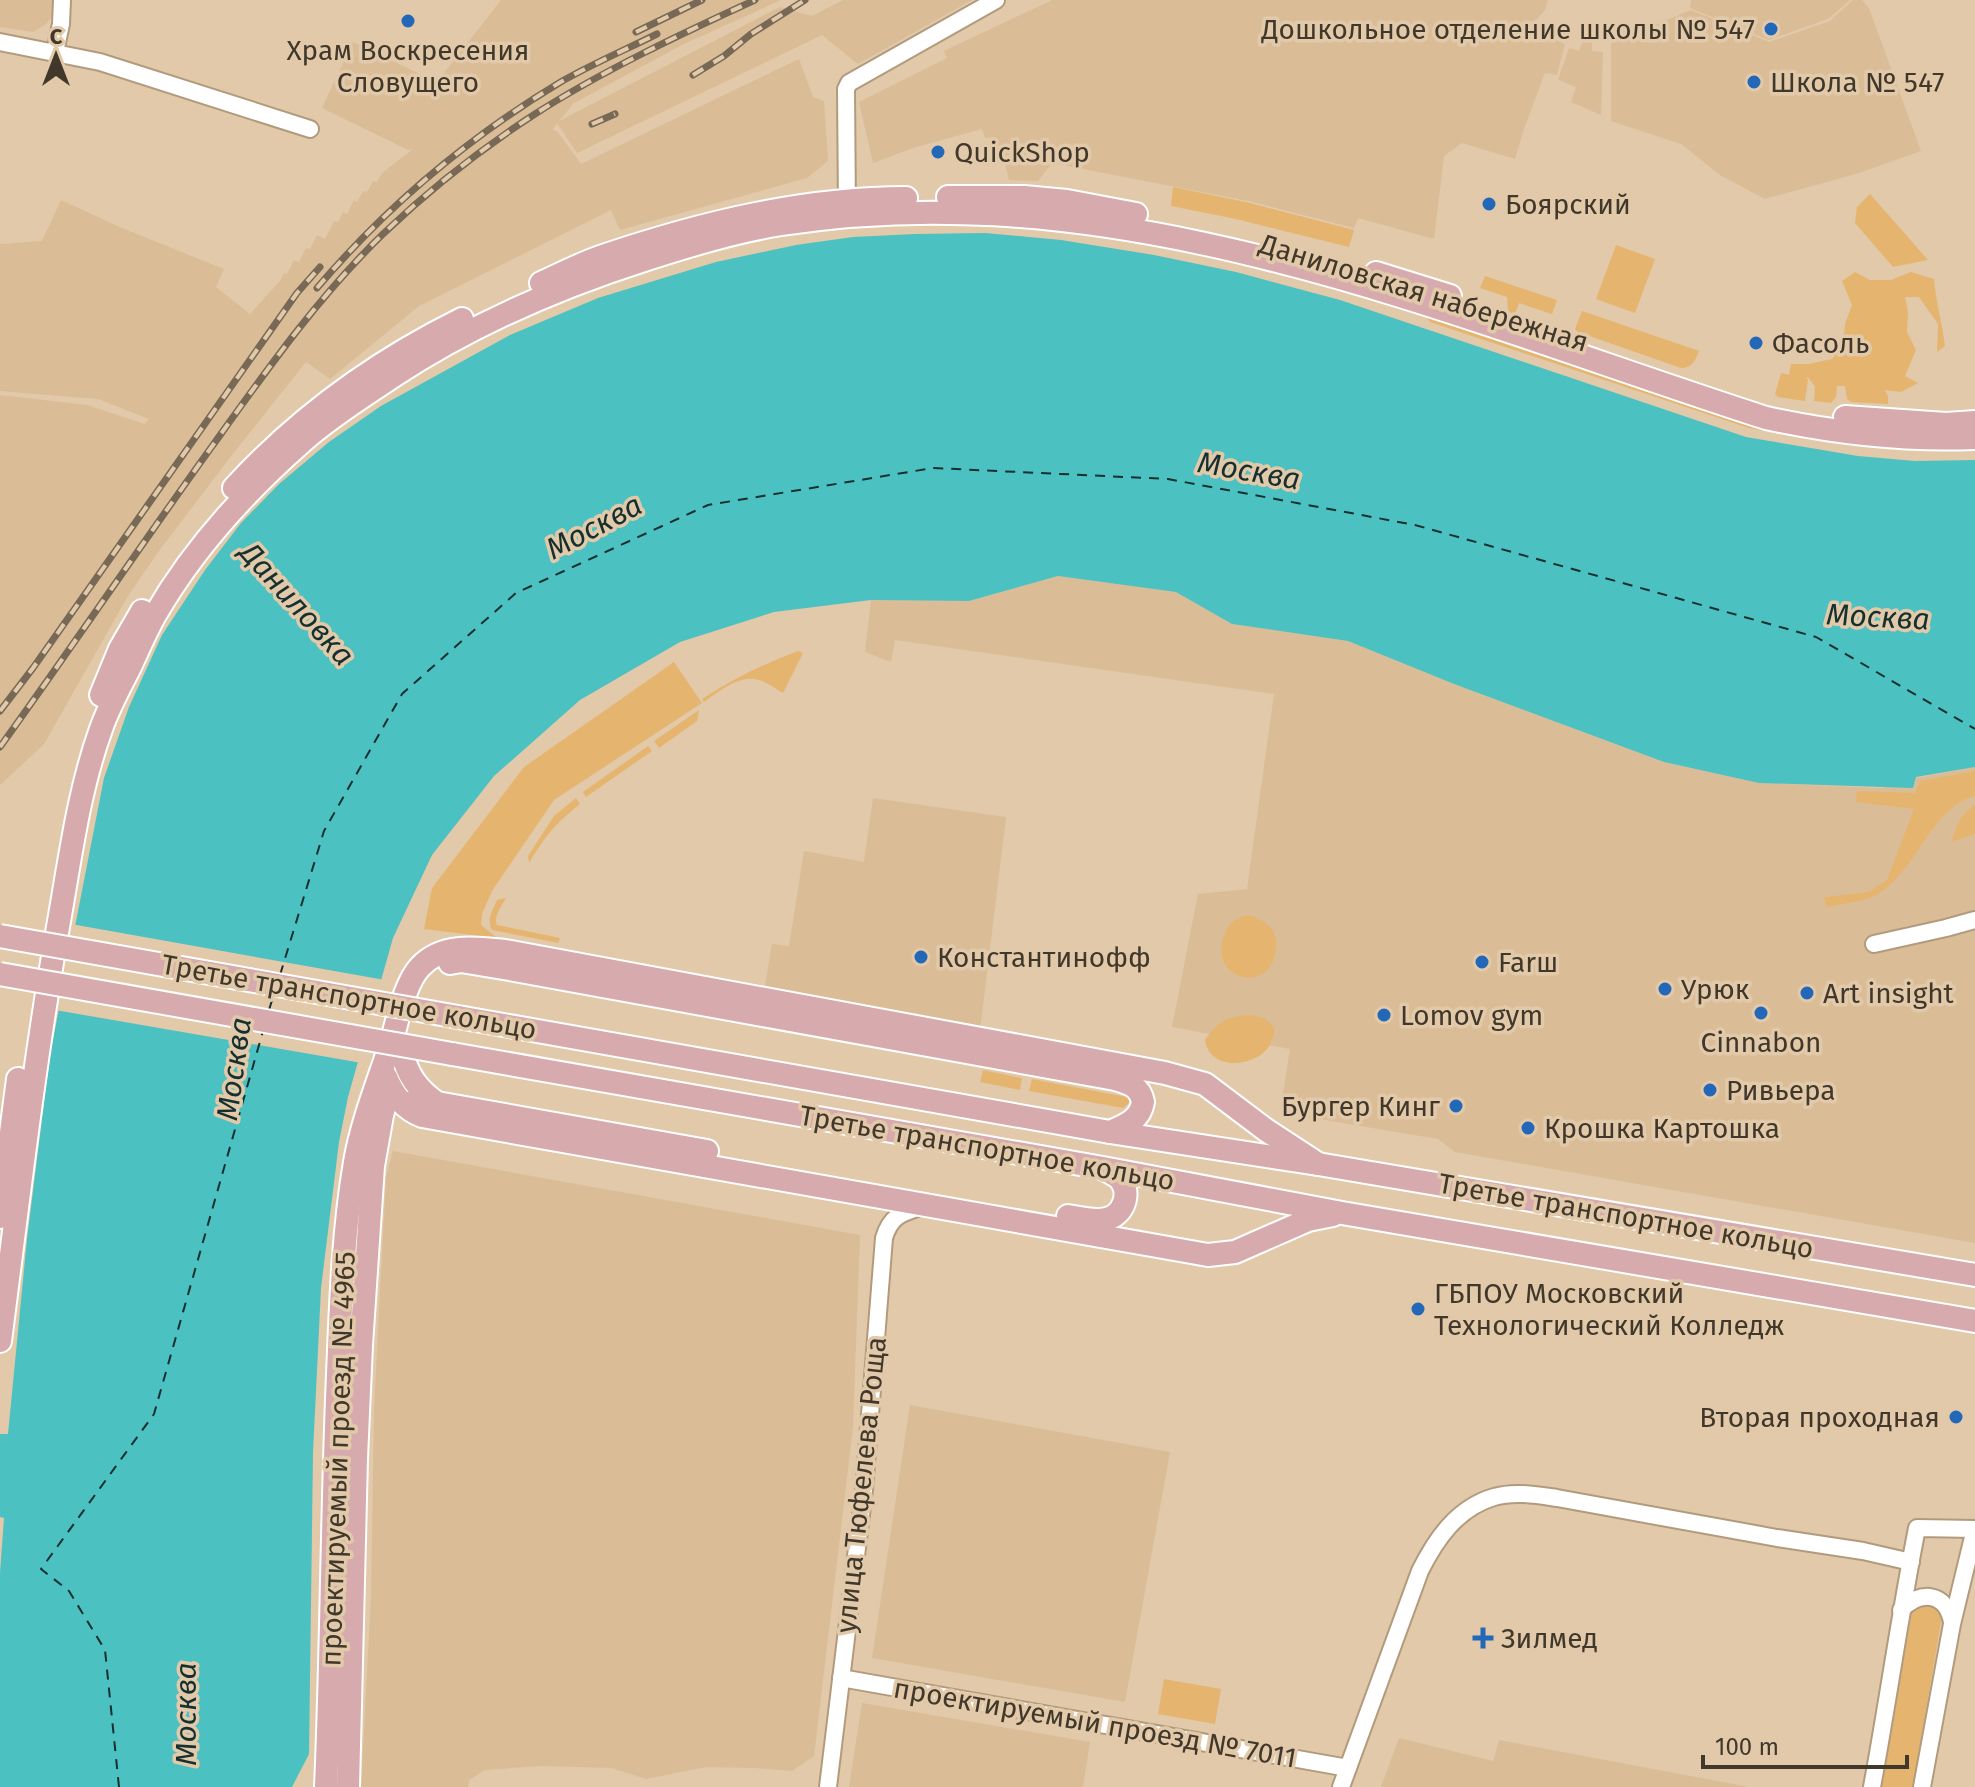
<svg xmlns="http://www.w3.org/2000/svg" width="1975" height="1787" font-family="'Fira Sans',sans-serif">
  <rect width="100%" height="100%" fill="#e1c9a9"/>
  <g fill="#dabd97">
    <path d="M0,0H56L55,14L46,24L33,32L0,27Z"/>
    <path d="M501,0H781L684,44L574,103L559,121L780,7L812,16L843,0H972L858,64L822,35L577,153L557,123L553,130L557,131L581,164L799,59L813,97L824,101L828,161L807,178L620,230L611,210L419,306L330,379L306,362L232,455L158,552L128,596L44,744L0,785V395L87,405L145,424L149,419L98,399L0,391V244L42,241L61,200L122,228L224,269L216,287L250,314L280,281L284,273L287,274L294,260L299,262L306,248L310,249L317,235L325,239L334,221L338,222L343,212L347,214L354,200L357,202L363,191L367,192L373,181L377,182L382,173L413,149L408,150L322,108L353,42L437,82Z"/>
    <path d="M1052,0H1548L1545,10L1529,28L1565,44L1557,75L1545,73L1525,126L1515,159L1462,143L1444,156L1434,239L1358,218L1354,228L1253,202L1052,163L1038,181L1009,180L1003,155L994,137L985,138L982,129L913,148L873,163L859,102L947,58L944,51Z"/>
    <path d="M1691,0H1850L1828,19L1769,40L1690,8Z"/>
    <path d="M1853,0H1862L1869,8L1921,151L1859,173L1765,199L1720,175L1681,144L1611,121V43L1691,10L1769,42L1830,21Z"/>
    <path d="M1583,40L1592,43V51L1603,52L1601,115L1571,102L1576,87L1558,80L1569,48L1579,51Z"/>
    <path d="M1058,576L1177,592L1232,624L1348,641L1454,684L1664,762L1759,783L1882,788L1916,778L1975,767V1243L1455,1152L1438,1139L1289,1114L1283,1109L1282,1100L1290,1049L1172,1027L1198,894L1247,889L1274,694L895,640L891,662L865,652L871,600L969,601Z"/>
    <path d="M873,798L1006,817L980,1031L764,992L772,944L789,946L804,851L864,862Z"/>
    <path d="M393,1151L860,1235L853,1427L814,1756L792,1771L755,1768L706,1767L646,1779L612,1768L541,1766L485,1770L469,1780L468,1787H361L371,1597L374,1411L380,1290L386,1177Z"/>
    <path d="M910,1405L1170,1452L1125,1702L872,1658Z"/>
    <path d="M862,1703L1090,1742L1083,1787H849Z"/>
    <path d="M1399,1738L1493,1761L1499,1740L1749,1787H1381Z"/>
  </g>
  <g fill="#e5b570">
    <path d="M1173,187L1250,203L1354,230L1349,247L1236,219L1171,206Z"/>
    <path d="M1870,194L1928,260L1893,267L1855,223L1857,207Z"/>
    <path d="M1616,245L1655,259L1635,313L1596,299Z"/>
    <path d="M1855,272L1870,280H1891L1911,272L1934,279C1936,302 1942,323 1945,346L1937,352L1938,324L1919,297H1905L1908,312L1907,332L1916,350L1905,376L1918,383L1901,392L1885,390L1888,396V404L1851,402L1847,399L1845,386H1837L1836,397L1831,403L1814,401L1815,387L1808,377L1806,378L1808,379L1805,401L1778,397L1775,394L1781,373L1789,375L1791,364H1808L1832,359L1843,345L1845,324L1852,305L1842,281Z"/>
    <path d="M1485,276L1557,300L1552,314L1519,303L1515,314L1508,312L1507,297L1480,288Z"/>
    <path d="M1582,311L1699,351C1695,361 1692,368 1681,368L1578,332L1575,329Z"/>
    <path d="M1432,317L1750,422L1949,445V451H1924L1846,445L1749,428L1430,322L1427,318Z"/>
    <path d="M798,651L803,653L783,693C776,689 767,682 759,680C739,674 719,692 704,702L702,699C732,679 764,664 798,651Z"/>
    <path d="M674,662L702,703L554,800L492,891L482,914L481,925L497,938L424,929L432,888L524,767Z"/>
    <path d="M699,710L697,721L659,748L654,741Z"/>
    <path d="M648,746L652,751L586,797L583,792Z"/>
    <path d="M1975,771V796C1933,806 1917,869 1880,893C1868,901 1841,904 1826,907L1824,897L1868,892L1887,880L1914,809L1856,802L1857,791L1915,793L1920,781Z"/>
    <path d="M576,798L580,804C554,825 546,835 529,863L528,856L554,816Z"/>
    <path d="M1975,805V834L1951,842C1956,826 1960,814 1975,805Z"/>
    <path d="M506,898C502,906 493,916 497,925L560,938L558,943L492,930C486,919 493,910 497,900Z"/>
    <path d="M1248,915C1271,921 1283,936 1273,961C1260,993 1207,976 1225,933C1230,922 1236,918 1248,915Z"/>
    <path d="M1252,1015C1263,1017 1270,1020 1275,1031C1273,1037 1271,1044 1267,1049C1251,1068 1209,1070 1205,1040C1219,1020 1228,1016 1252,1015Z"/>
    <path d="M983,1070L1022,1078L1020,1090L980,1082Z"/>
    <path d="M1032,1079L1127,1097L1130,1100L1129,1103L1123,1108L1029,1091Z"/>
    <path d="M1917,1602L1935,1605L1942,1616L1913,1787H1879L1908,1609Z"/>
    <path d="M1164,1679L1221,1689L1215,1724L1158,1714Z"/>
  </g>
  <path fill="#4cc1c1" d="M985,233L1061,240L1154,255L1236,272L1340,300L1746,437L1858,456L1915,461L1975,460V767L1916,777L1913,788L1759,783L1664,762L1454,684L1348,641L1232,624L1176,592L1058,576L969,601L871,600L774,612L680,642L580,700L494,776L432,855L393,938L348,1097L339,1142L321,1288L313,1452L309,1754L292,1787H0V1573L4,1518L0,1517V1434H8L27,1239L50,1055L104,778L129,707L162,635L205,570L241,523L279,484L329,442L381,406L510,335L598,298L716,262L796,245L853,237L915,234Z"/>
  <path fill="#e1c9a9" d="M71,924L385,980L362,1063L55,1010Z"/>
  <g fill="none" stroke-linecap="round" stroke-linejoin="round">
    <g stroke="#163030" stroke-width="2" stroke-dasharray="10 8" stroke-linecap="butt">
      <path d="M280,975L324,831L402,694L516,593L708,505L933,468L1168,479L1415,525L1816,637L1975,729"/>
      <path d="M269,1010L273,997"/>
      <path d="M119,1787L105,1650L69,1591L41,1569L154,1414L263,1031"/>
    </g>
    <defs>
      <g id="minor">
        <path d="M0,42L100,62L310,129"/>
        <path d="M55,52L61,24L62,0"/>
        <path d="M847,211L846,89L849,83L996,0"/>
        <path d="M1874,944L1946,928L1975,920"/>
        <path d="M1901,1610C1920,1590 1946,1592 1952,1622"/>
        <path d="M841,1678L1348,1768"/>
        <path d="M828,1787L864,1490L884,1238C891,1215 902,1213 923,1206"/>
        <path d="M1341,1787L1420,1571C1436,1539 1457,1508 1494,1497C1514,1491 1537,1495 1557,1498L1777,1538L1863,1551L1911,1562"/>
        <path d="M1872,1787C1888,1701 1900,1614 1917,1528L1975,1529"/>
        <path d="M1922,1787L1952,1624L1975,1529"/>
      </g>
      <g id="major">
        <path d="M948,197H1024L1067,201L1136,214"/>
        <path d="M1376,273L1450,296"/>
        <path d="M541,283C561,274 582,263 603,256C701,223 803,198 906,198"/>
        <path d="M1845,417L1946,424L1975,422"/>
        <path d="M234,488C298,418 377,361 462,319"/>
        <path d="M101,695L120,649L142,611"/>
        <path d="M450,963L461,961L509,969L1115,1079C1129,1083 1140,1086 1143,1102C1140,1120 1126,1125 1110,1132"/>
        <path d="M458,1017L1110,1132L1318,1164L1975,1275"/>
        <path d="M402,1052C407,1075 418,1090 437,1103"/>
        <path d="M452,1054L1103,1168L1342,1213L1975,1321"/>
        <path d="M386,1077C394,1096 404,1109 422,1116L1208,1255L1235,1252L1308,1220L1333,1215"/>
        <path d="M406,1103H437L707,1151"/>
        <path d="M1068,1216C1080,1218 1094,1222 1106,1219C1123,1216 1132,1193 1120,1179C1116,1175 1109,1172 1104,1169"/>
        <path d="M0,1217L18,1079"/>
        <path d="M0,1341C18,1202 34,1064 58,927C70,860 78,793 101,729C108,709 118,690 128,671C137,652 145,633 155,615C193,549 246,491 303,441C331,416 364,396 395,375C473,324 559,287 647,259C691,245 737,231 782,224C1126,171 1446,315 1766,418C1835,433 1904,441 1975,438"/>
        <path d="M326,1787C332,1650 332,1512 338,1374C341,1304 343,1232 355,1162C362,1122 377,1085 390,1046C397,1024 404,984 420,967C442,943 476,948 505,951L1165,1073L1205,1084L1266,1130L1318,1164"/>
        <path d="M348,1787L356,1458L361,1345L373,1166L382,1115L387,1097"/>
      </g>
    </defs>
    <use href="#minor" stroke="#b29b7d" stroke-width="20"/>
    <use href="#major" stroke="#fff" stroke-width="26"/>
    <use href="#minor" stroke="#fff" stroke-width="16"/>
    <use href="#major" stroke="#d7aaad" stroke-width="22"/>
    <defs>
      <g id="rail">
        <path d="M636,32L702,0"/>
        <path d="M693,75L724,56L751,34L805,0"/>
        <path d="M592,124L615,114"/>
        <path d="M317,288C386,207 468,138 559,83C590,65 625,50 657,34"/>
        <path d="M0,711L33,668L297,293L320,267"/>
        <path d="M0,747C72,647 141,545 213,445C266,371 318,297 383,234C430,189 481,149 535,114C602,71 683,33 755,0"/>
      </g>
    </defs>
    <use href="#rail" stroke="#776956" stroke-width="7"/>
    <use href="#rail" stroke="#e1c9a9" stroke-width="4" stroke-dasharray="12" stroke-linecap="butt"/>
    <defs>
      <g id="major-bridge">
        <path d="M0,936L458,1017"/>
        <path d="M0,974L452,1054"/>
      </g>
    </defs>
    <use href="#major-bridge" stroke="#fff" stroke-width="26" stroke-linecap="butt"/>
    <use href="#major-bridge" stroke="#d7aaad" stroke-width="22"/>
  </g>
  <g fill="#2367b8" stroke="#e1c9a9" stroke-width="3">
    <circle cx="408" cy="21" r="8"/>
    <circle cx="1771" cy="29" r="8"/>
    <circle cx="1754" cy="82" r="8"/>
    <circle cx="938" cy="152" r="8"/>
    <circle cx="1489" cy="204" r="8"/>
    <circle cx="1756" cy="343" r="8"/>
    <circle cx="921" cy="957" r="8"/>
    <circle cx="1482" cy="962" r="8"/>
    <circle cx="1665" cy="989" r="8"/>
    <circle cx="1807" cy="993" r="8"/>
    <circle cx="1761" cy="1013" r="8"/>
    <circle cx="1384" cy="1015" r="8"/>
    <circle cx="1710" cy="1090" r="8"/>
    <circle cx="1456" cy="1106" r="8"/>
    <circle cx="1528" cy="1128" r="8"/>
    <circle cx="1418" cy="1309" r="8"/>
    <circle cx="1956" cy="1417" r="8"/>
    <path d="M1479 1626h8v8h8v8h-8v8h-8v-8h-8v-8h8z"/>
  </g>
  <g text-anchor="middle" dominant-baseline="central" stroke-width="7" stroke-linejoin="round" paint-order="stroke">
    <g font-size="28" fill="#41382b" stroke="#e1c9a9" text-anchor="start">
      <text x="1755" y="29" text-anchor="end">Дошкольное отделение школы № 547</text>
      <text x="408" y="50" text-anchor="middle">Храм Воскресения<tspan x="408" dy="32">Словущего</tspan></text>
      <text x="1770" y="82">Школа № 547</text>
      <text x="954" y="152">QuickShop</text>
      <text x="1505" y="204">Боярский</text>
      <text x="1772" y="343">Фасоль</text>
      <text x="937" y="957">Константинофф</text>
      <text x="1498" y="962">Farш</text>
      <text x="1681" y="989">Урюк</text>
      <text x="1823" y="993">Art insight</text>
      <text x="1400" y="1015">Lomov gym</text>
      <text x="1761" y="1042" text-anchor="middle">Cinnabon</text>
      <text x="1726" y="1090">Ривьера</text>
      <text x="1440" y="1106" text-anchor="end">Бургер Кинг</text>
      <text x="1544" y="1128">Крошка Картошка</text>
      <text x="1434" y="1293">ГБПОУ Московский<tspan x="1434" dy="32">Технологический Колледж</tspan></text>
      <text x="1940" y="1417" text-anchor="end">Вторая проходная</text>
      <text x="1501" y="1638">Зилмед</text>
    </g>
    <g font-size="28" fill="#41382b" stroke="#e1c9a9">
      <text transform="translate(1424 293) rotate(17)">Даниловская набережная</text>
      <text transform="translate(349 997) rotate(10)">Третье транспортное кольцо</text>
      <text transform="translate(987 1148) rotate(10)">Третье транспортное кольцо</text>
      <text transform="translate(1626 1216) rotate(10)">Третье транспортное кольцо</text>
      <text transform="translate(338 1459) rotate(-88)">проектируемый проезд № 4965</text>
      <text transform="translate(861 1485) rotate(-84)">улица Тюфелева Роща</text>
      <text transform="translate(1095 1723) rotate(10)">проектируемый проезд № 7011</text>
    </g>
    <g font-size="30" font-style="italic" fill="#163030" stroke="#e1c9a9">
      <text transform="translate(1249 471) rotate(10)">Москва</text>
      <text transform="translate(594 527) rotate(-28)">Москва</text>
      <text transform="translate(297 604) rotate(48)">Даниловка</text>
      <text transform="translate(1878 617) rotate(3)">Москва</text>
      <text transform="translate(234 1069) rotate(-82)">Москва</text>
      <text transform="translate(186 1714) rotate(-90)">Москва</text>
    </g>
  </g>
  <g transform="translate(56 56)" stroke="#e1c9a9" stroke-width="6" paint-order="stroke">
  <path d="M0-6L14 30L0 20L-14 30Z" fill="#41382b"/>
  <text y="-12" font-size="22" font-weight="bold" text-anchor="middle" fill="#41382b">С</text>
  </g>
  <path d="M1703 1755v12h204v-12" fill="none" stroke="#41382b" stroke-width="4"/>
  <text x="1715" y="1755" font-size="24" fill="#41382b" stroke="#e1c9a9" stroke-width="6" paint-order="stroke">100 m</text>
</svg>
